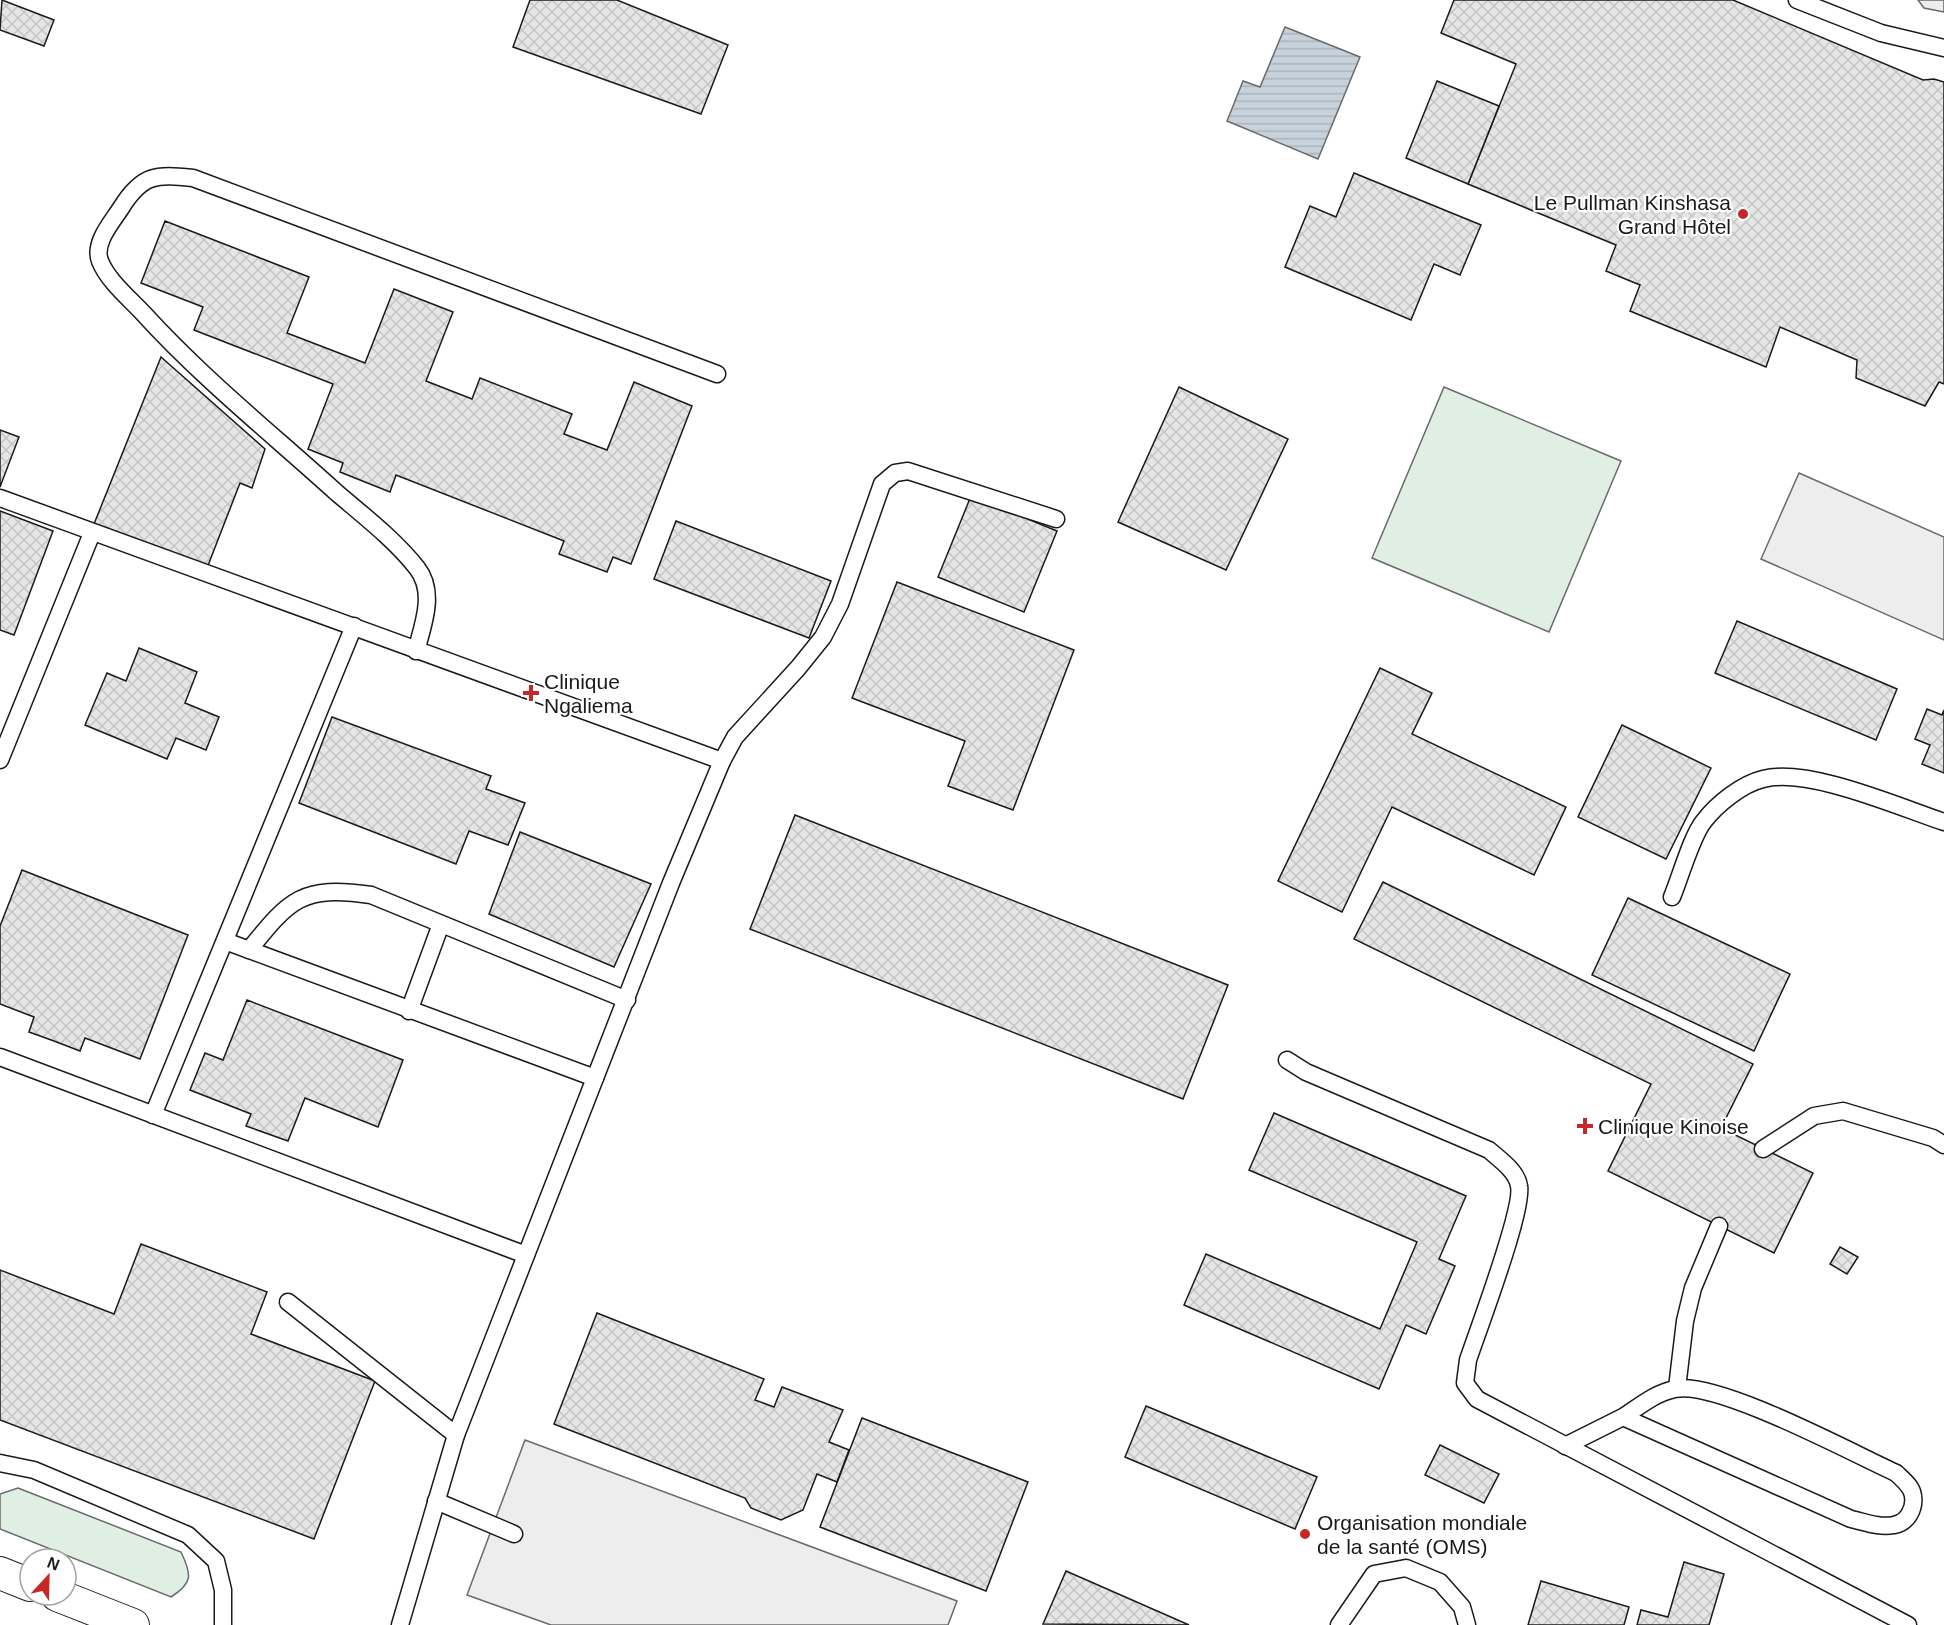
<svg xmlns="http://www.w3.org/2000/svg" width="1944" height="1625" font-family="Helvetica,sans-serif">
  <defs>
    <pattern id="water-rules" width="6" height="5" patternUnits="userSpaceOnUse" patternTransform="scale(1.5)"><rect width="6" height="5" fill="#c6d2dc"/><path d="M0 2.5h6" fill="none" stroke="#aab4bc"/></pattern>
    <pattern id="building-cross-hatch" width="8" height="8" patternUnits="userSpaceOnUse" patternTransform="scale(1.5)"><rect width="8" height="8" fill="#e6e6e6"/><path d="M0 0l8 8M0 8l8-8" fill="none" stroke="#c5c5c5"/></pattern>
  </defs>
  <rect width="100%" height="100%" fill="#fff"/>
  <g fill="#e0efe3" stroke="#6a6a6a" stroke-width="1.5">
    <path d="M1444,387L1621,461L1549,632L1372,558Z"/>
    <path d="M18,1488L181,1552C192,1575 193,1583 171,1597L0,1529V1494Z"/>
  </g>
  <g fill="#ededed" stroke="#6a6a6a" stroke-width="1.5">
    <path d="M1918,0H1944V12L1924,8Z"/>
    <path d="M1799,473L1944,537V640L1761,559Z"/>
    <path d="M525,1440L957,1601L948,1625H551L467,1595Z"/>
  </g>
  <path fill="url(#water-rules)" stroke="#6a6a6a" stroke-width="1.5" d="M1285,27L1360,57L1318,159L1227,121L1243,81L1260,87Z"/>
  <g fill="url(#building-cross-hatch)" stroke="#1a1a1a" stroke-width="1.5">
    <path d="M2,0L54,20L44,46L0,30Z"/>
    <path d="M530,0H617L728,45L701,114L513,47Z"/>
    <path d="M1454,0H1733L1923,80L1934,79L1944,82V384L1939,382L1925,406L1856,378L1857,360L1780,327L1766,367L1630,311L1640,285L1606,271L1616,245L1468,184L1516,64L1441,33Z"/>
    <path d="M1437,81L1499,106L1468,184L1406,158Z"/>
    <path d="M1354,173L1481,225L1460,275L1434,264L1411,320L1285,267L1310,206L1336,217Z"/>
    <path d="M165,221L309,277L287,333L365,363L394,289L453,312L426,381L472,399L480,378L572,414L564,434L607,450L634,382L692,406L631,564L613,557L607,572L559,554L564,541L396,475L390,492L340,472L343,463L308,449L333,384L194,330L203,307L141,283Z"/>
    <path d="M161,357L265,449L252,488L240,483L207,568L94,524Z"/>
    <path d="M1179,387L1288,439L1226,570L1118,522Z"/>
    <path d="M0,430L19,437L0,487Z"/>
    <path d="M971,496L1057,531L1024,612L938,577Z"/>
    <path d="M0,511L53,531L14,635L0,630Z"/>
    <path d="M676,521L831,581L809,638L654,579Z"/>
    <path d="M897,582L1074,650L1013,810L948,786L965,741L852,698Z"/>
    <path d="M1737,621L1897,689L1876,740L1715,673Z"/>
    <path d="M139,648L197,672L185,703L219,717L206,750L176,738L167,759L85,725L107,673L126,681Z"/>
    <path d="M1380,668L1432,693L1412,734L1566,807L1534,875L1392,807L1342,912L1278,881Z"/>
    <path d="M1927,709L1942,715L1944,710V773L1922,764L1930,745L1915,739Z"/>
    <path d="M332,717L491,776L486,789L525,803L508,845L469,831L456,864L299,803Z"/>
    <path d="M1622,725L1711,768L1666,859L1578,817Z"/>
    <path d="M795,815L1228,985L1183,1099L750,929Z"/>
    <path d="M520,832L651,884L614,967L489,914Z"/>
    <path d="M22,870L188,935L140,1059L85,1038L80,1051L54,1041L29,1032L34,1017L0,1004V926Z"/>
    <path d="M1383,882L1753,1064L1721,1128L1813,1173L1774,1253L1608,1171L1651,1084L1354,939Z"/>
    <path d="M1628,898L1790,974L1754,1051L1592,975Z"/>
    <path d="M247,1000L403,1060L378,1127L305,1098L288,1141L246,1126L251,1114L190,1090L205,1053L223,1060Z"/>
    <path d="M1274,1113L1466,1196L1439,1259L1455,1266L1426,1334L1406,1325L1379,1389L1184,1305L1206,1254L1380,1329L1417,1242L1249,1170Z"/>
    <path d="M141,1244L267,1292L251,1334L375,1381L314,1539L0,1420V1270L114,1314Z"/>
    <path d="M1840,1247L1858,1257L1847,1274L1830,1264Z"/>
    <path d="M597,1313L764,1379L755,1400L774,1407L782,1387L843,1410L829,1442L849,1450L837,1482L817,1474L803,1510L781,1520L751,1508L745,1498L554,1424Z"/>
    <path d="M1146,1406L1317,1477L1295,1529L1125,1457Z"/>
    <path d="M862,1418L1028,1482L986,1591L820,1527Z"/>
    <path d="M1440,1445L1499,1474L1484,1503L1425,1475Z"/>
    <path d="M1684,1562L1724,1574L1709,1625H1637L1641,1610L1668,1617Z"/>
    <path d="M1066,1571L1189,1625L1043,1624Z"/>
    <path d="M1541,1581L1629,1607L1624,1625H1528Z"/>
  </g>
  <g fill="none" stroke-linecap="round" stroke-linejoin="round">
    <defs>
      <g id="lane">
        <path d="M1797,0L1881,33L1944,48"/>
        <path d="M0,498L722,761"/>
        <path d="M416,651C423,625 436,592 417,568C395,540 364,516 337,493C272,434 202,378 143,313C129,298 108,281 100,261C93,243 112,222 121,208C142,174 156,174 193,178L717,374"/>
        <path d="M0,760L92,533"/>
        <path d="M1672,897C1680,878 1692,835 1704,821C1717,804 1742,784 1763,779C1808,767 1899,807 1944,822"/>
        <path d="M225,941L595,1078"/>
        <path d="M249,950C290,899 302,885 371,895L627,1000"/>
        <path d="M409,1011L441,924"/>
        <path d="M0,1057L526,1255"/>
        <path d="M1287,1060L1306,1072L1489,1150C1499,1159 1517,1171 1519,1186C1524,1209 1478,1330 1468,1360L1465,1383L1477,1399L1908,1625"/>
        <path d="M153,1115L354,626"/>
        <path d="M1763,1149L1814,1116L1843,1111L1933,1138L1944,1145"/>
        <path d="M288,1302L456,1435"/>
        <path d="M1677,1388L1685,1321L1693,1288L1719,1226"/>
        <path d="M1565,1446L1623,1417L1851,1519C1865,1522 1879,1528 1894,1525C1907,1523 1915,1509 1913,1496C1912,1486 1902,1479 1896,1473C1852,1453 1717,1380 1675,1389C1655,1393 1640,1406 1623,1417"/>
        <path d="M0,1463L34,1470L188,1535L216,1561L223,1590V1625"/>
        <path d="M436,1501L514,1534"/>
        <path d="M400,1625L456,1435L671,883L722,761L735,737L798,668L823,637L840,604L882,484L895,473L908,471L1056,519"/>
        <path d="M1339,1625L1374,1574L1406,1568L1440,1582L1462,1607L1467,1625"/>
      </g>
      <g id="street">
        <path d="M0,1573L30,1585"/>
        <path d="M57,1595L133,1625"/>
      </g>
    </defs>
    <use href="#lane" stroke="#1a1a1a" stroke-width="19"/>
    <use href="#street" stroke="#1a1a1a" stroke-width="34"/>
    <use href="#lane" stroke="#fff" stroke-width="16"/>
    <use href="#street" stroke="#fff" stroke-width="32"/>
  </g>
  <g fill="#c62828" stroke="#fff" stroke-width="2">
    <circle cx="1743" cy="214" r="6"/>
    <path d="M528 684h6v6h6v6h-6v6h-6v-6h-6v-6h6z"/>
    <path d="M1582 1117h6v6h6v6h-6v6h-6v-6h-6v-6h6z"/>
    <circle cx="1305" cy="1534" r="6"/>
  </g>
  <g text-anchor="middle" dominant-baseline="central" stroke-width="4.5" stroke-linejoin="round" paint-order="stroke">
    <g font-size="21" fill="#1a1a1a" stroke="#fff" text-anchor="start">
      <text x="1731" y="202" text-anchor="end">Le Pullman Kinshasa<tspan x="1731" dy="24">Grand Hôtel</tspan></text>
      <text x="544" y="681">Clinique<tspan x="544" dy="24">Ngaliema</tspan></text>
      <text x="1598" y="1126">Clinique Kinoise</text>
      <text x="1317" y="1522">Organisation mondiale<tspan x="1317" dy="24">de la santé (OMS)</tspan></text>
    </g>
  </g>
  <g transform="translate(48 1577) rotate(22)"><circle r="28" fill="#ffffff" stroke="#a3a3a3" stroke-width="1.5"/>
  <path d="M0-4.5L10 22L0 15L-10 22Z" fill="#c62828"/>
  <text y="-9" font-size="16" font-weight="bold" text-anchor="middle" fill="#1a1a1a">N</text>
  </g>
</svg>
